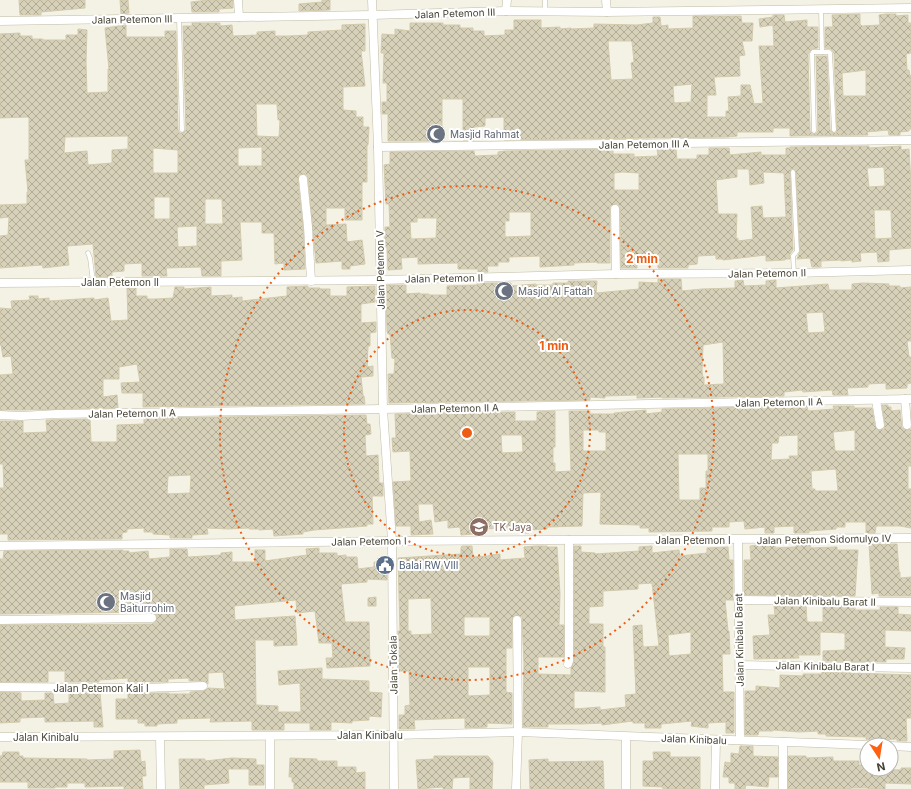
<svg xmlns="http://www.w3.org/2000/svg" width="911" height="789" font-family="Inter,sans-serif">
  <defs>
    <pattern id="building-cross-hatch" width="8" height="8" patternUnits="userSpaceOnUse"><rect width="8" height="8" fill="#d7d1b9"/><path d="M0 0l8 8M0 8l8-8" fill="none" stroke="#b0ab97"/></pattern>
  </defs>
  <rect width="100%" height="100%" fill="#f4f2e5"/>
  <g fill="url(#building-cross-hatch)" stroke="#d2caac" fill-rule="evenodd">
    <path d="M19,0H85V8L41,12V15H20Z"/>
    <path d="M120,0H128L129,13L121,14Z"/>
    <path d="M208,0H233V8L219,9V12H192L191,2Z"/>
    <path d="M322,0H330V10L299,11V4L322,2Z"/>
    <path d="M860,14V24L862,26L880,25L879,15L886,14H896V16L908,15V23H911V53L906,54L907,70H909L910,76L911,75V129H909V131L900,132V135H889L888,130L867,132L868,135L790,136V128H773V132H737V136L728,137L504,140V117L485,118V126L474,127V140H463V99H442V141H388V114H382V102H387V83H383L384,53H381L382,34L395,35V29L410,31V23H443V25H460V28H473V31H484V36L505,35V30H514V20H541V28L560,27V29L571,28V29L594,28V24L637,25L653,23V17H660L661,26L668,25V29L693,28V16H741L742,23H753L752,41H742L745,55L739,56L740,76L714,77L716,95H707V117H726V111H729L728,97L741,96V85H750L754,104L763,103L759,46H774L773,25L760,27L759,19L773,17V15H784L785,22L807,20V27H818V48L812,49L808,54L810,131L814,134H816L818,131L816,56H827L830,130L834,133H836L837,130L834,53L831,49L825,48V27H833L832,15ZM608,41H631L632,42L634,62L631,63L633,79L611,80ZM866,70V96H843L842,73ZM692,84L691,102L674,103L673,86Z"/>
    <path d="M192,23H220V26L232,25L233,36L257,35V32L275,31V36H289L308,35V32L342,30V25L365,24V51H361L365,86L343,87V110L356,111V117H363V127H369L368,145H367V182H362V220H345V208H326V225L346,224L347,242L362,240L365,264L350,266V269H342V261L316,263L308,178L307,175L303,174L299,175L298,180L303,227L305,269L284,270V263L275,264L274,233H262V222H240L242,260L221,261V276H202L201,267L166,268L167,276H142V263L124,264V271L112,272V277H96L93,244L67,246L69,265L43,268L42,265L0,268V236L8,235L9,217L0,218V205L27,204V192H28L25,160H29V118L28,117L0,118V34L20,33V36H32V39H43V40H66V35H78V29L87,30L86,62L87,93L108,92V69H109L105,28L126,25V37H165V31H176L178,130L180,133H182L186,130L183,26H192ZM256,104H277L278,120H280L279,137L257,136ZM128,136V149L112,150V163L88,165L87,151L64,153L65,137ZM262,147V166H238V148ZM153,148L178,150V173H153ZM154,197H170V219H154ZM205,199H222L223,224H205ZM197,226V246L178,247L177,227Z"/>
    <path d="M869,146V148L901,146V150L909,149L911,184V248L889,250V261L878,262L877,252L860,253L861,261L852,262V260L841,261V260L821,261V267H812L810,258L797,259L800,251L796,172L793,169H791L790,172L793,250L790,254V259H785V260L766,261V255L723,260V259H716V255L698,256L697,264L688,265V268H658V263L637,264V268H621L620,209L618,204H615L610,206V263H597V262L574,263V265L540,267V256L509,257V262H498V266H487L488,272H478V269H458V263L418,264V257L401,258L402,269L388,270L387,247H385V227H390L389,204H386L384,165L390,164V152L474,151L475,156L498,155V152L505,151L613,149V154H634V157L658,156L657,149H676L677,159H697V155H709V148H729L730,155L761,152V155H786V148H790V147ZM884,167L885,186L869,187L867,168ZM737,169H749L750,185L764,183L763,172L784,173L786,217L763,218L762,206L751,207L753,239L738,241V238L736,239L737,214H718L716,180L737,177ZM622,172L639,173V190H614V173ZM874,210H891L892,238L875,239ZM509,212H531V236L505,237V221H509ZM417,218H437L436,238L411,239L410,222H417Z"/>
    <path d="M658,279H681L682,291L702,289L735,288V281L743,280L744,286L766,285V281L776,280V288L828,284L829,290H852V284L863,283L889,284V286H900V288L911,287V341H907L909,357H911V383L907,384V388L886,389V383L868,384V387L847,388L848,395H833L832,390L803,392L802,390L784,392V396L662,398V397L637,398V395L605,396V398L590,397V400L389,403L388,374H394L395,359L392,358L390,334H388L387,331L386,285H406V294L420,293V294H429V295H447V286L476,285L479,283H511V286L536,284V285H553V283H568V281H597L596,293L639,289V282L658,283ZM823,312L825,332L808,333L806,313ZM723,342L724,384L704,385V377H703L702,372L703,345Z"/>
    <path d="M308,286V288H320V289H330V296H347V287L375,286V302L361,304V323L376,322V332L370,333V346H368L367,367L373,366V376L361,377L363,396H364L365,404L143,407V393H122L121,383L140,382L137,364L119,367V379H103V397L117,395L118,408L21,410H0V375L13,374L11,356L3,357L1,345H0V308L12,309L11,301L30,300L29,296H38V299L49,298V301L94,298V300L108,298L111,321L128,320L127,288H136V296H147V299H156L173,298L175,287H184V289L211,287V296L232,295V298L242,297V301L287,296V287Z"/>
    <path d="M882,405H888V407H891V411L900,410L902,428L907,430L911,429V466H908V489H911V528L900,526H876L875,533H866V522H845V527H836V529L809,531V533H794V526L774,527V533H765V527L745,529L744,521L729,522V527H712V531L649,532V528H640V525L600,524L601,492L583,493L582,526L547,527V529L528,530L529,533H519V530L506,531V528L484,529V533L461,535L460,527L448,528V520L435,522L433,504H418L419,522L431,520L433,534L411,535V526H396L393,482L411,481L410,451L393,452L392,438H396L395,414L515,412V421H537V412L555,411V447H553V463H555V472L571,471L569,411H590V414H614V413L646,410V414L662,412V409L807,406L808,411L834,409L833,406H854V408H872L875,426L878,430H880L884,429L885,425ZM583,430H599V432H606V451H583ZM855,430V451H835L833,432ZM501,435H522L523,452L502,453ZM798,435V456H789L790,459L771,460L772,443H778L779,436ZM678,454H708V471H706V488H700V500H679ZM836,469L838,491H815V489H812L811,471Z"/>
    <path d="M366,415L367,424H370L371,434L365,435L366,456L378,455L379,483H383V496H372L373,524H367V526L314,530L303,532V534L274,536L273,529L259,530V529H249V528L228,529L207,528L208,534L192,535V538H170V535L153,534V532H144V528L127,529V532L122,533V539L8,540V534H0V488H4L3,464H0V421H23V433L47,432L46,420L90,419L91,442H117V425L144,424V418ZM191,475L190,493L167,494L168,476Z"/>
    <path d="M766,544H775V548L796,547V544H810L811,548L837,547V550H858L855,596L744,595V560H751L750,546Z"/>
    <path d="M869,544H897L899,572H900V578L911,577V596H879V593L872,594Z"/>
    <path d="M462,546H472L473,557L489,556V555L500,554V560L525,558L524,547L536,546H547V547H557L560,594L559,625H564V657H538V674L571,675V668L574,661V546H581V552L595,553V554L639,551V547L652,546V553L679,550L680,556L707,553V548L728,547L729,560H733V600H725L728,631H729L730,654H722L723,692H734V733H726V722L708,723V728L691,726L692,721L661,724V728H645V723H633V721L602,725V723L582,724H548V727H523L524,664L522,620V617L517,615L514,616L512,620V648H506V692L512,693V724L487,723V727L465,728V718L414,720L415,729H399V715H405V706L410,705L409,671H399L398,631H400L398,558L461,554V547ZM652,583L659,646L643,647L642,625L633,626L636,694L625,695L626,707L600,710V707L574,709V691L605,692V647H603V624H589V607L603,606V591L638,589V584ZM431,598L432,634L411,635V631H408V599ZM464,617H490V636H464ZM691,632V654L669,656L668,635ZM468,667H490V695L468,696Z"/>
    <path d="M319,548V553H337V556L346,555V557H357L358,569L374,567V562H382V558H387V580L367,579V582L341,584L345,622H369L370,666L327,668L326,658H333L332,643H319L315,611L297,613L296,600L234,606L235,620L295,616L297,645L274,646V640H255L256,705L278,706V712H301L300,683L279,685L278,671L322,668V679L369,681V692L382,693L381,717L369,716V720L352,721V723L331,722V730H310V723H284V730H252V721L210,722L211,718L177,719V723L157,724V726H145V723H138V719H116V699H128V693H169V694H190V692L204,691L208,688L225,689L223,672L208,673V684L203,681H189V678L168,679V682H128V678L99,680V682H65V671H48V682H0V625L152,624L155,622L157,618L156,615L152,612L0,614V559H3L4,551L123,550V551H129V553L148,551L149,559L170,557V549H187L188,557L221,555V553L232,552V562H255V550H265V561L307,555L306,549Z"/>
    <path d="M376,597V606H368V598Z"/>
    <path d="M774,606H806L807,622H823V606L855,607V610H880V607H898V614L911,615V631L885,630V647L905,648L904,659H886V662L823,661V651L845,650V633L820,632V655H798L799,658L754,659L753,636L770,635L768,615H775Z"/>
    <path d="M822,672L911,675V718H906L907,741H897V739L876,740V743H872L870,740L866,739V737L826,736V734H818V731L799,732L773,730V731H759L758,735H745V691H756V686L780,688V675L803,676V674H822Z"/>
    <path d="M0,692L21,693V701L45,700V693H53L54,704L69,703V693H100L103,727H94V721L45,722V717L20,718V722L0,723Z"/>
    <path d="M740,746H753V756L778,757V777H769L768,787L746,785L745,789H735V783H729V777H723L725,762L731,763V753L739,754Z"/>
    <path d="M140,750L141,762L145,761L146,776H142L143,789H124V786L85,787V783H67V787H55V788H28V782H0V756H2L3,752H19V756H23V758L87,759V760L114,759V751Z"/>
    <path d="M653,752H670V757H700V789H663V787L643,786V761H654Z"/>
    <path d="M434,756H488L493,762L492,789H470V777L453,778L452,789H443V787L418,789L416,760L434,759Z"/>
    <path d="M788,756H806V758L833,757V761H859V765H867V769L901,770V768H911V784L885,783V789H868V788H851V789H788Z"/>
    <path d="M232,758L256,759V765H264V785H249V769H228L229,783L204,785V789H180L179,759H205V761Z"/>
    <path d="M290,758L317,759V761H337V767H356V773L365,772V789H294V782H292V777H289Z"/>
    <path d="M548,759V762L603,761L604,789H530L529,760Z"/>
  </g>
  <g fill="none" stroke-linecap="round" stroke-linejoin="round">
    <defs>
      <g id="service">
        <path d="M821,9L822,52"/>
        <path d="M545,12V0"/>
        <path d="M179,18L182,130"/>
        <path d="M814,131L812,54L813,52H829L830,53L834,130"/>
        <path d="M793,172L797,251L793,256L794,273"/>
        <path d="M88,253L90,258L93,282"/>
      </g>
      <g id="minor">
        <path d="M238,0L239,17"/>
        <path d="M372,0L378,147L383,409L392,541L394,789"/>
        <path d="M606,0L607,12"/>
        <path d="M506,11L507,0"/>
        <path d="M0,21L372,15L506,11L607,12L911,8"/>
        <path d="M378,147L911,140"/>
        <path d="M303,179L308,227L311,281"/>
        <path d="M615,209L616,274"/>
        <path d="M0,283L380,280L616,274L794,273L911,270"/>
        <path d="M905,399L907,425"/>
        <path d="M876,400L880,425"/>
        <path d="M0,415L21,416L57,414L383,409L911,399"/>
        <path d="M738,540L740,740"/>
        <path d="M0,546L392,541L911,538"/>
        <path d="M738,600L911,602"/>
        <path d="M0,620L152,618"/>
        <path d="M568,664L569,661V540"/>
        <path d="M740,665L911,668"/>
        <path d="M0,687L144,688L203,686"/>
        <path d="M270,736V789"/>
        <path d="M0,737L394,735L518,732L867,745"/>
        <path d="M160,737L161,789"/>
        <path d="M891,746L911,747"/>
        <path d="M516,789L518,732L517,620"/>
        <path d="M626,789V737"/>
        <path d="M715,789L716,740"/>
        <path d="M783,789V742"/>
      </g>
    </defs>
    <use href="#service" stroke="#c0bca7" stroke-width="5"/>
    <use href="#minor" stroke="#c0bca7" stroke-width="9"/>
    <use href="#service" stroke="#fff" stroke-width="4"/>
    <use href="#minor" stroke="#fff" stroke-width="8"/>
  </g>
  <g fill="none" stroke="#ed5d14" stroke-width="2" stroke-dasharray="2 4">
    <circle cx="467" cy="433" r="123"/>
    <circle cx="467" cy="433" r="247"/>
  </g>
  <defs>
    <symbol id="mosque-disc" viewBox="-11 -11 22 22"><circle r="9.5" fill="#6b7280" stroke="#fff"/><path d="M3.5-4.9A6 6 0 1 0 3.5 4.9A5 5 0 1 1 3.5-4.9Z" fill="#fff"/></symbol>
    <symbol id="school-disc" viewBox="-11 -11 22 22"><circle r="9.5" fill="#8d6e63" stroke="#fff"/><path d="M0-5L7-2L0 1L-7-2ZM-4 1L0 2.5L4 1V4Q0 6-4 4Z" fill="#fff"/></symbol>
    <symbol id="civic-disc" viewBox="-11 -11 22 22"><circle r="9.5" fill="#5c6f8a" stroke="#fff"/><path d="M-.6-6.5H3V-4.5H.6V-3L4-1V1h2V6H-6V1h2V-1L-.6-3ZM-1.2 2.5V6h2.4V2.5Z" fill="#fff"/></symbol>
  </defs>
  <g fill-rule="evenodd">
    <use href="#mosque-disc" x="425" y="123" width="22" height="22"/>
    <use href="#mosque-disc" x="493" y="280" width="22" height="22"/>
    <use href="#school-disc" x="468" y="516" width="22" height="22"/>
    <use href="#civic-disc" x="374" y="554" width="22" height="22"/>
    <use href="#mosque-disc" x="95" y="591" width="22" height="22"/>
  </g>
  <g text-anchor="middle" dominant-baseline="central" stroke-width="4" stroke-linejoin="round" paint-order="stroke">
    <g font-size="10" fill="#474334" stroke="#fff">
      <text transform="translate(455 13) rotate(-2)">Jalan Petemon III</text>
      <text transform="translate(132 19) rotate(-1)">Jalan Petemon III</text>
      <text transform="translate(644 144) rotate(-1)">Jalan Petemon III A</text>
      <text transform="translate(380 270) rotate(-91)">Jalan Petemon V</text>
      <text transform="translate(767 273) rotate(-1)">Jalan Petemon II</text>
      <text transform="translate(444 278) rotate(-1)">Jalan Petemon II</text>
      <text x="120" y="282">Jalan Petemon II</text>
      <text transform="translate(779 402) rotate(-1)">Jalan Petemon II A</text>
      <text transform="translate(455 408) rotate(-1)">Jalan Petemon II A</text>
      <text transform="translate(132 413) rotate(-1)">Jalan Petemon II A</text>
      <text transform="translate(824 539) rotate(-1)">Jalan Petemon Sidomulyo IV</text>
      <text x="693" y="540">Jalan Petemon I</text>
      <text transform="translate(369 541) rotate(-1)">Jalan Petemon I</text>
      <text transform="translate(825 601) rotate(1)">Jalan Kinibalu Barat II</text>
      <text transform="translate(739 640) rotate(-91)">Jalan Kinibalu Barat</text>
      <text transform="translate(393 665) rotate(-91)">Jalan Tokala</text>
      <text transform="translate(825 666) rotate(1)">Jalan Kinibalu Barat I</text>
      <text x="101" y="688">Jalan Petemon Kali I</text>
      <text x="370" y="735">Jalan Kinibalu</text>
      <text x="46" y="737">Jalan Kinibalu</text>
      <text transform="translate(694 739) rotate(2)">Jalan Kinibalu</text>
    </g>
    <g font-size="10" fill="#5b616d" stroke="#fff" text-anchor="start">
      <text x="450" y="134">Masjid Rahmat</text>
      <text x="518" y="291">Masjid Al Fattah</text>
      <text x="120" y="596">Masjid<tspan x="120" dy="12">Baiturrohim</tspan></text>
    </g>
    <g font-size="10" fill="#785e54" stroke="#fff" text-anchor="start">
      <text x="493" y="527">TK Jaya</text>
    </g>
    <g font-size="10" fill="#4e5e75" stroke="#fff" text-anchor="start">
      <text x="399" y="565">Balai RW VIII</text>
    </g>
  </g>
  <circle cx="467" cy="433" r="6" fill="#ed5d14" stroke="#fff" stroke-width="2"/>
  <g font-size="12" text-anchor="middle" font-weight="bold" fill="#ed5d14" stroke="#fff" stroke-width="4" stroke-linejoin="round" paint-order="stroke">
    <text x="642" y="263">2 min</text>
    <text x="554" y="350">1 min</text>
  </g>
  <g transform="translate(879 757) rotate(168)"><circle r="19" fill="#ffffff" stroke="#b5b4ae"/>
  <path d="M0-3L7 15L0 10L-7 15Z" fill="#ff6011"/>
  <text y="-6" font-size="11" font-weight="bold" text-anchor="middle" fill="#474334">N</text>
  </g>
</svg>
